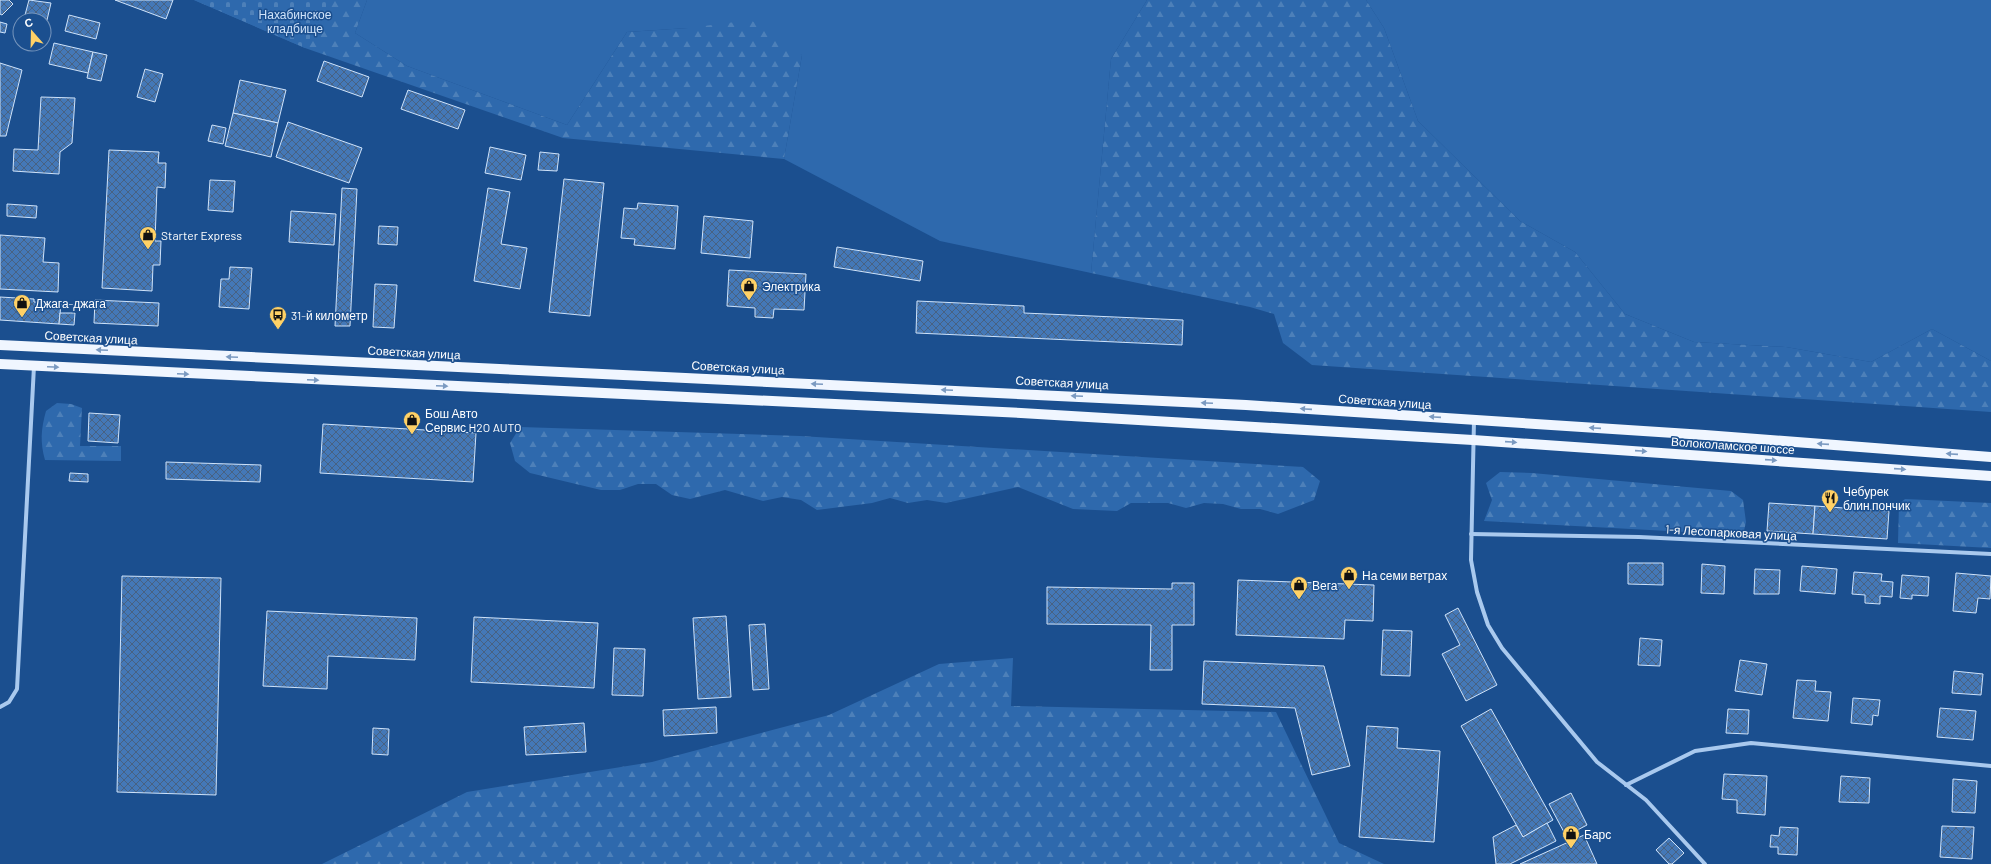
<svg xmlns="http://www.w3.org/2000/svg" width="1991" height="864" font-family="Barlow,sans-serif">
  <defs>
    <pattern id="forest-firs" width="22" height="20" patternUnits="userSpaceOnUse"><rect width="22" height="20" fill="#2e69ad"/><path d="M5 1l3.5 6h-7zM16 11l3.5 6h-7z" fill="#4d80b9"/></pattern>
    <pattern id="cemetery-stones" width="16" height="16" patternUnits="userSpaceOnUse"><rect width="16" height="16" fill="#2e69ad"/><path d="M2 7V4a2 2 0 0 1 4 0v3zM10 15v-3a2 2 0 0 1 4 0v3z" fill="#4d80b9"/></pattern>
    <pattern id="building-cross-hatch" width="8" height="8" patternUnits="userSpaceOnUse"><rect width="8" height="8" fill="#4478b7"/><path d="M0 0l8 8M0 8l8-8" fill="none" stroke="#486282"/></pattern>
  </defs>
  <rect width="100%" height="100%" fill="#1b4f8f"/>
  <g fill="#2e69ad">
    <path d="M367,0H1147L1111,59L1091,273L940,241L784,159L802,55L688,28L627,32L567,125L407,66L355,33Z"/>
    <path d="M1366,0H1991V361L1932,329L1871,362L1786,347L1694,342L1625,314L1575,252L1520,221L1418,121L1384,28Z"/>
  </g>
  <g fill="url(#forest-firs)">
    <path d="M194,0H367L355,33L407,66L567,125L627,32L688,28L751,20L802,55L784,159L563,138L305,48Z"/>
    <path d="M1147,0H1366L1384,28L1418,121L1520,221L1575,252L1625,314L1694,342L1786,347L1871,362L1932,329L1991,361V412L1312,365L1283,343L1274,314L1250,307L1091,273L1111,59Z"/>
    <path d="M57,403L71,404L82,408L80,446H121V461L45,460C40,442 41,429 46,411Z"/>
    <path d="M520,427L800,436L1303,467L1320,481L1314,500L1278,514L1260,509H1241L1223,504L1204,503L1186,508L1168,503H1131L1117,511L1073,509L1018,487L946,503L927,500L908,503L890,498L872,503L817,510L801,500L782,497L763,501L725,490L690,499L672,495L656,484H638L620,490H601L530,473L515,461L510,443Z"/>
    <path d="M1500,472L1532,473L1731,491L1743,500L1746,522L1743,535L1484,521L1492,500L1486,483Z"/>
    <path d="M1905,499L1991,503V548L1898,543L1899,504Z"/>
    <path d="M1013,658L1011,706L1276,712L1339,843L1384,864H322L467,792L652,762L829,715L939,664Z"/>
  </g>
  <path fill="url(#cemetery-stones)" d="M194,0H330L305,48Z"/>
  <g fill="url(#building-cross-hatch)" stroke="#cfe3fa">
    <path d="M0,0H9L13,4L2,15L0,14Z"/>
    <path d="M29,0L51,3L47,20L25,15Z"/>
    <path d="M115,0H173L166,19Z"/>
    <path d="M69,15L100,23L96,39L65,31Z"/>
    <path d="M0,22L7,24L5,33L0,32Z"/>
    <path d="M54,43L93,52L88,73L49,64Z"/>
    <path d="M93,52L107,55L101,81L87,78Z"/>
    <path d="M324,61L369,77L362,97L317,81Z"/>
    <path d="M0,63L22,70L6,136H0Z"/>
    <path d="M145,69L163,74L155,102L137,97Z"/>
    <path d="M240,80L286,90L278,123L233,113Z"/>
    <path d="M408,90L465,110L458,129L401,109Z"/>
    <path d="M41,97L75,98L72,143L60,152L59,174L13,171L14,149L38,150Z"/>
    <path d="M233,113L278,123L271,157L225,146Z"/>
    <path d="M288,122L362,148L349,183L276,157Z"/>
    <path d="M212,125L226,128L223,144L208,141Z"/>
    <path d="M490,147L526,155L521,180L485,173Z"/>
    <path d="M109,150L159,152L158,163H166L165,188L157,187L155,241H161L160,265H153L152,291L102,288Z"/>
    <path d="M540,152L559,154L557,171L538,170Z"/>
    <path d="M564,179L604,183L590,316L549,312Z"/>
    <path d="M210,180L235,181L233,212L208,210Z"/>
    <path d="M342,188L357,189L350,326H335Z"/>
    <path d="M488,188L510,192L501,244L527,248L520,289L474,281Z"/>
    <path d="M638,203L678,206L675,249L634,245L635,239L621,238L624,208L637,209Z"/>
    <path d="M7,204L37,206L36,218L7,216Z"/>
    <path d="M291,211L336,214L334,245L289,242Z"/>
    <path d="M704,216L753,221L750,258L701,253Z"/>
    <path d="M379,226L398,227L397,245L378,244Z"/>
    <path d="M0,235L45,238L43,262L59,263L58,292L0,289Z"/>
    <path d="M837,247L923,261L920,281L834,267Z"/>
    <path d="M230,267L252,268L249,309L219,307L221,279H229Z"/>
    <path d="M729,270L806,274L804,310L774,309L773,318L755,317V308L727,306Z"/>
    <path d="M375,284L397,285L394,328L373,327Z"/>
    <path d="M0,297L34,299V302L61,304L59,324L0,320Z"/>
    <path d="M95,300L159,303L158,326L94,323Z"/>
    <path d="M917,301L1024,306V313L1183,320L1182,345L916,333Z"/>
    <path d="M60,313H75L74,325L59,324Z"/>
    <path d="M89,413L120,415L118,443L88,441Z"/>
    <path d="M323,424L476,433L473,482L320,473Z"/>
    <path d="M166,462L261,465L260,482L166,479Z"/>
    <path d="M70,473L88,474V482L69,481Z"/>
    <path d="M1769,503L1815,506L1813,534L1767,531Z"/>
    <path d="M1815,506L1889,511L1887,539L1813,534Z"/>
    <path d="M1628,563H1663V585L1628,584Z"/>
    <path d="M1702,564L1725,566L1724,594L1701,593Z"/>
    <path d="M1802,566L1837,569L1835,594L1800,591Z"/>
    <path d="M1755,569L1780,570L1779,594H1754Z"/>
    <path d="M1854,572L1882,574L1881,581L1893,582L1892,597L1880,596V604L1865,603V595L1852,594Z"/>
    <path d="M1956,573L1991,576L1990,599L1978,598L1976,613L1953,611Z"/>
    <path d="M1902,575L1929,577L1928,596L1912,595V599L1900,598Z"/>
    <path d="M122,576L221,578L216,795L117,792Z"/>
    <path d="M1238,580L1374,585L1373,621L1345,620L1344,639L1236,635Z"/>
    <path d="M1172,583H1194V625H1172V670H1150L1151,625L1047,624V587L1172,589Z"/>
    <path d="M1458,608L1497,685L1466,701L1442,654L1460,645L1445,615Z"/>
    <path d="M267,611L417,618L415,660L328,656L327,689L263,686Z"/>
    <path d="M726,616L731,697L698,699L693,618Z"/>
    <path d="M474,617L598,623L594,688L471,682Z"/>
    <path d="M765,624L769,689L753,690L749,625Z"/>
    <path d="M1383,630L1412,631L1410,676L1381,675Z"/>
    <path d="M1640,638L1662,640L1660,666L1638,665Z"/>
    <path d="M614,648L645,649L643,696L612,695Z"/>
    <path d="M1740,660L1767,664L1762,695L1735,691Z"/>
    <path d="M1204,661L1324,666L1350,766L1312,775L1295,708L1202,704Z"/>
    <path d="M1954,671L1983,674L1981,695L1952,693Z"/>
    <path d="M1797,680L1816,681L1815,691L1831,692L1828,721L1793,718Z"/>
    <path d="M1853,698L1880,700L1878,716L1873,715L1872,725L1851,723Z"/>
    <path d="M716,707L717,733L664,736L663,710Z"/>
    <path d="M1940,708L1976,711L1973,740L1937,737Z"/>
    <path d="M1491,709L1553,820L1523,837L1461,726Z"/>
    <path d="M1728,709L1749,710L1748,734L1726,733Z"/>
    <path d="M584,723L586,752L526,755L524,727Z"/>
    <path d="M1367,726L1398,728L1397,748L1440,751L1434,842L1359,837Z"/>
    <path d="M373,728L389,729L388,755L372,754Z"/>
    <path d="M1724,774L1767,776L1765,815L1737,813V800L1722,799Z"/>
    <path d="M1841,776L1870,778L1869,803L1839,802Z"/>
    <path d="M1953,779L1977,781L1975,813L1952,812Z"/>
    <path d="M1571,793L1587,825L1566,836L1549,804Z"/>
    <path d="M1547,823L1556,841L1510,864H1496L1493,837L1516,825L1523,837Z"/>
    <path d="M1942,826L1974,827L1972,859L1940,857Z"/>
    <path d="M1780,827L1798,828L1797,855L1778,854V847H1770L1771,835L1779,836Z"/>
    <path d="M1584,835L1597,864H1520Z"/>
    <path d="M1669,838L1684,853L1672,864H1669L1656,850Z"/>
  </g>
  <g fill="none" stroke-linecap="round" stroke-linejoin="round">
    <g stroke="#a9c9ee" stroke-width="4">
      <path d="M1474,420L1471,560L1477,592L1488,625L1502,648L1597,762L1646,800L1705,864"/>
      <path d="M1471,534L1639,537L1991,554"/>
      <path d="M0,707L9,702L17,689L34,366"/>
      <path d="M1626,785L1695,751L1751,743L1991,766"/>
    </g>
    <g stroke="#f0f6ff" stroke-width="10">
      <path d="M0,345L1246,405L1705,435L1991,457"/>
      <path d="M0,364L1021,413L1473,440L1991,476"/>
    </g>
  </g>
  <defs><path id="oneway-solid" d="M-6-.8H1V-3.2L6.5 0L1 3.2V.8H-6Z"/></defs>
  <g fill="#7b9ac1">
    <use href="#oneway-solid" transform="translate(102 350) rotate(-177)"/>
    <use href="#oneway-solid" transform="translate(232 357) rotate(-177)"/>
    <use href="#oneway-solid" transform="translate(53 367) rotate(3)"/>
    <use href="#oneway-solid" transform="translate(183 374) rotate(3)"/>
    <use href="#oneway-solid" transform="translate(313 380) rotate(3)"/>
    <use href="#oneway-solid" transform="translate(817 384) rotate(-177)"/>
    <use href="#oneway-solid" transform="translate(442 386) rotate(3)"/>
    <use href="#oneway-solid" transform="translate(947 390) rotate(-177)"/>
    <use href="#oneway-solid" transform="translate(1077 396) rotate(-177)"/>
    <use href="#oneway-solid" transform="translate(1207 403) rotate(-177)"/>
    <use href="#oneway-solid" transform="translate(1306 409) rotate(-176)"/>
    <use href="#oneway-solid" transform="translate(1435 417) rotate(-176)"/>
    <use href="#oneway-solid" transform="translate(1595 428) rotate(-176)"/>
    <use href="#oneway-solid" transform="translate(1511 442) rotate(4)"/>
    <use href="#oneway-solid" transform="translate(1823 444) rotate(-176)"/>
    <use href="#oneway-solid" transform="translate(1641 451) rotate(4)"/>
    <use href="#oneway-solid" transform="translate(1952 454) rotate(-176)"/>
    <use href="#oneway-solid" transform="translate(1771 460) rotate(4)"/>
    <use href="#oneway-solid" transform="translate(1900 469) rotate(4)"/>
  </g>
  <defs>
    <symbol id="shop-pin" viewBox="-11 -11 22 30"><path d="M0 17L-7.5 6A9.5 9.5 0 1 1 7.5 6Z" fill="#ffd166" stroke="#1b4f8f"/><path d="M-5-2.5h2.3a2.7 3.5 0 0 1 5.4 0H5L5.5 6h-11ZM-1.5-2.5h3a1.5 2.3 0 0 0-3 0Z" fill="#111"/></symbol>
    <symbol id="bus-pin" viewBox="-11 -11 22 30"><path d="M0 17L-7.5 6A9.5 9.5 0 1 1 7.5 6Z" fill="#ffd166" stroke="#1b4f8f"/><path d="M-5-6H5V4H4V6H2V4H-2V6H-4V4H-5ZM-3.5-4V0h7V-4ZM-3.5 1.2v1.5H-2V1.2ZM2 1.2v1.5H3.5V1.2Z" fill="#111"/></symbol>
    <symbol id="restaurant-pin" viewBox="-11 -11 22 30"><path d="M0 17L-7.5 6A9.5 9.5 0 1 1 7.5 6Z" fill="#ffd166" stroke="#1b4f8f"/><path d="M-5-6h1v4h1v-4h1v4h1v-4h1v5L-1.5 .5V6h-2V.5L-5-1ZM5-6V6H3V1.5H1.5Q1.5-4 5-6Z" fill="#111"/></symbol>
  </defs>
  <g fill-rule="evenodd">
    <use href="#shop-pin" x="138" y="225" width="20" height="27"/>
    <use href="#shop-pin" x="739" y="276" width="20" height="27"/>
    <use href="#shop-pin" x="12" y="293" width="20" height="27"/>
    <use href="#bus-pin" x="268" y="305" width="20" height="27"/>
    <use href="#shop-pin" x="402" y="410" width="20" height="27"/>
    <use href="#restaurant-pin" x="1820" y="488" width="20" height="27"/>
    <use href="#shop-pin" x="1339" y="565" width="20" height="27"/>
    <use href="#shop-pin" x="1289" y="575" width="20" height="27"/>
    <use href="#shop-pin" x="1561" y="824" width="20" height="27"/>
  </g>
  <g text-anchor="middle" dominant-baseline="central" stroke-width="3" stroke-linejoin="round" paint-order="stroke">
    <g font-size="12" fill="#cfe3fa" stroke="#1b4f8f">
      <text x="295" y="14">Нахабинское<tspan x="295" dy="14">кладбище</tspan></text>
    </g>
    <g font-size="12" fill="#fff" stroke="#1b4f8f" text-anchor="start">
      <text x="161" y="235">Starter Express</text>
      <text x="762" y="286">Электрика</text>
      <text x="35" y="303">Джага-джага</text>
      <text x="291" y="315">31-й километр</text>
      <text x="425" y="413">Бош Авто<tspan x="425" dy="14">Сервис H2O AUTO</tspan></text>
      <text x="1843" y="491">Чебурек<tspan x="1843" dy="14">блин пончик</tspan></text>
      <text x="1362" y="575">На семи ветрах</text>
      <text x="1312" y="585">Вега</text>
      <text x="1584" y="834">Барс</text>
    </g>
    <g font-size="12" fill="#fff" stroke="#1b4f8f">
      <text transform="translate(91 337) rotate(3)">Советская улица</text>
      <text transform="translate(414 352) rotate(3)">Советская улица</text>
      <text transform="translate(738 367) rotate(3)">Советская улица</text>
      <text transform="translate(1062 382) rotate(3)">Советская улица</text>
      <text transform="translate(1385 401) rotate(4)">Советская улица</text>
      <text transform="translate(1733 445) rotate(4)">Волоколамское шоссе</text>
      <text transform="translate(1731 532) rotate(3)">1-я Лесопарковая улица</text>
    </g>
  </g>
  <g transform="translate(32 32) rotate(340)"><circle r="19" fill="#1b4f8f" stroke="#7695bc"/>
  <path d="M0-3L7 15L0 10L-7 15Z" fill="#ffd166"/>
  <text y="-6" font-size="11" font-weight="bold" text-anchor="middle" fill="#ffffff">С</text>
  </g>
</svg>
